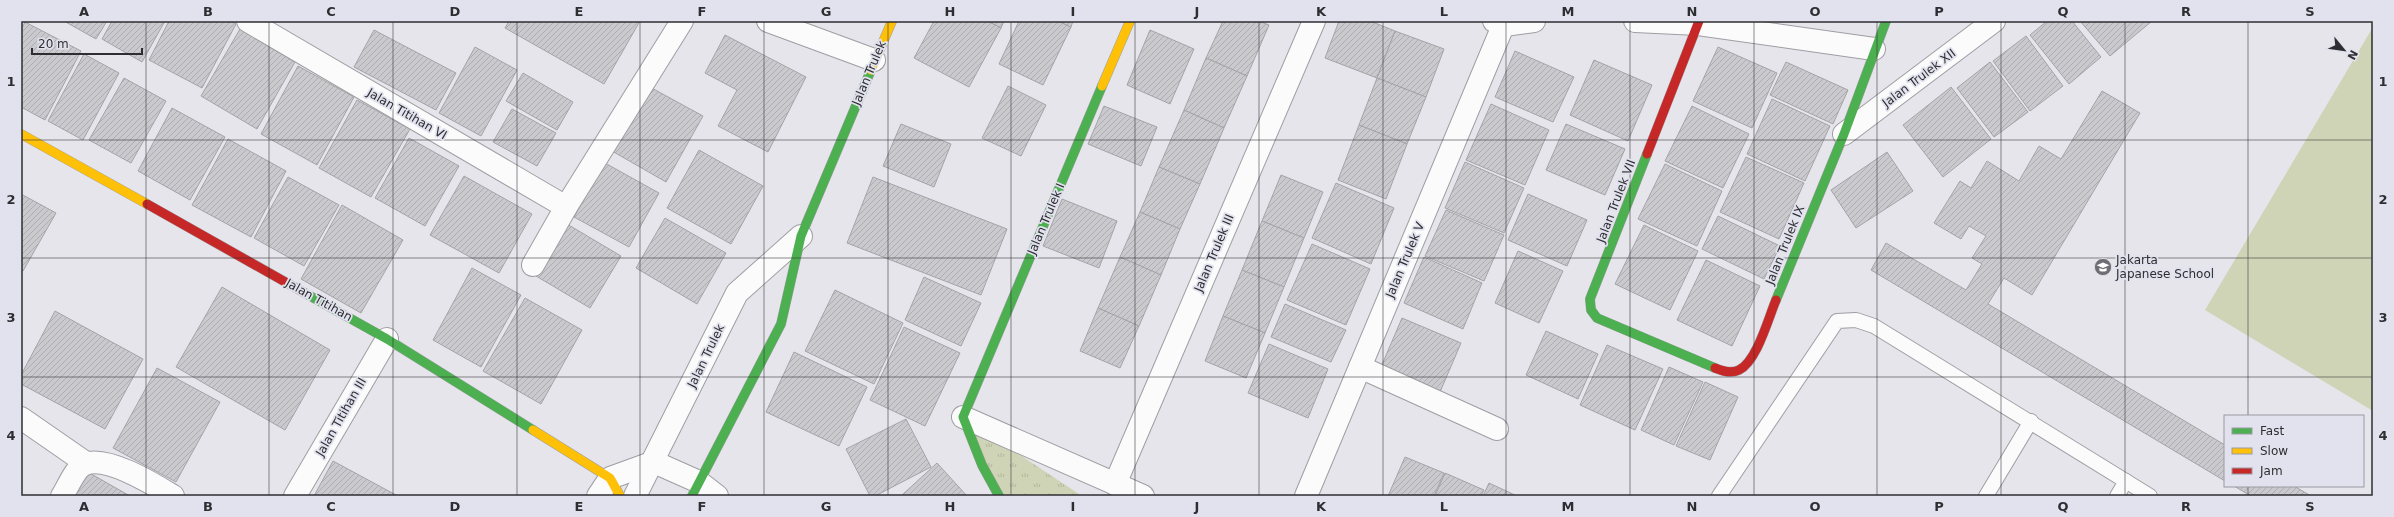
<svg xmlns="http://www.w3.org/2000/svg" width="2394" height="517" font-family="'DejaVu Sans',sans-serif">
  <defs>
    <pattern id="park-tufts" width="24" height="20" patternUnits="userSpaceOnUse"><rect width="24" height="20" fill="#d0d4b6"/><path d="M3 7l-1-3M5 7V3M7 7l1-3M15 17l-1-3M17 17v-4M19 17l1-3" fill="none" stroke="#b3b69d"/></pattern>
    <pattern id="building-hatch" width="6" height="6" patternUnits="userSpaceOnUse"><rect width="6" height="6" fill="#cacace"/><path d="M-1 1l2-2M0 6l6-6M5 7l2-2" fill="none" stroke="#aeaeb1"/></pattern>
  </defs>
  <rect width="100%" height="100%" fill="#e5e5eb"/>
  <path fill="url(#park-tufts)" d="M963,417L1082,496H1002Z"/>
  <path fill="#d0d4b6" d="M2373,27V411L2205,310Z"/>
  <g fill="url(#building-hatch)" stroke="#a4a4a8">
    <path d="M64,21H107L96,39Z"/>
    <path d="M112,21H165L142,62L102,39Z"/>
    <path d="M169,21H230L236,24L202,88L149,60Z"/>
    <path d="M509,21H640L604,84L505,28Z"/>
    <path d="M934,21H988L1001,28L969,87L914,58Z"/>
    <path d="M988,21H1004L1001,28Z"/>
    <path d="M1019,21H1058L1071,27L1043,85L999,64Z"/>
    <path d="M1058,21H1073L1071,27Z"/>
    <path d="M1223,21H1259L1269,25L1247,76L1206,58Z"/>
    <path d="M1339,21H1370L1395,31L1377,78L1325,58Z"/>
    <path d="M2047,21H2072L2101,57L2069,84L2030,35Z"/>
    <path d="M2080,21H2152L2110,56Z"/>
    <path d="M25,22L81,51L45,120L21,107V30Z"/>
    <path d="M240,29L295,62L257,129L201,96Z"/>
    <path d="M374,30L456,73L436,110L354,67Z"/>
    <path d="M1150,30L1194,49L1170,104L1127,85Z"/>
    <path d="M1395,31L1444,49L1426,97L1377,78Z"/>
    <path d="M725,35L806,77L768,152L718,126L737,90L705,73Z"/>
    <path d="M2026,36L2063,86L2030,111L1993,61Z"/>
    <path d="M475,47L517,70L481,136L439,113Z"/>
    <path d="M1718,47L1777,73L1752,128L1693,101Z"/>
    <path d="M1515,51L1574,77L1553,122L1495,97Z"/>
    <path d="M84,54L119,73L83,140L48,121Z"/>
    <path d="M1206,58L1247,76L1224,128L1184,110Z"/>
    <path d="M1594,60L1652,85L1628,141L1570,115Z"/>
    <path d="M1786,62L1848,90L1833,124L1770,95Z"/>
    <path d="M1990,62L2028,112L1994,137L1957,88Z"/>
    <path d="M298,66L354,97L317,165L261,134Z"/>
    <path d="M523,73L573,102L557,130L506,101Z"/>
    <path d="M124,78L166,101L131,163L89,140Z"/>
    <path d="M1377,78L1426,97L1407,144L1359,125Z"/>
    <path d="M648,86L703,116L666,182L612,151Z"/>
    <path d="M1008,86L1046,105L1021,156L982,138Z"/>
    <path d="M1951,87L1991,139L1943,177L1903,125Z"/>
    <path d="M2102,91L2140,113L2032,295L2004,278L1988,304L2225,445V481L1871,270L1886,243L1966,290L1982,264L1972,258L1986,236L1969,226L1961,239L1934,223L1960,181L1971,188L1987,161L2019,181L2039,146L2061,159Z"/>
    <path d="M1772,99L1830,126L1805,181L1747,154Z"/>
    <path d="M357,100L410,129L371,197L319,168Z"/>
    <path d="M1491,104L1549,130L1525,185L1466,160Z"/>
    <path d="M1104,106L1157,127L1141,166L1088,144Z"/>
    <path d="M1692,106L1749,134L1723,188L1665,161Z"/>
    <path d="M172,108L225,137L190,200L138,171Z"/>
    <path d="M512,109L556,133L537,166L493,142Z"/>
    <path d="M1184,110L1224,128L1200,184L1159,167Z"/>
    <path d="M901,124L951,144L934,187L883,166Z"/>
    <path d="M1566,124L1625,149L1605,195L1546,170Z"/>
    <path d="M1359,125L1407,144L1386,199L1338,180Z"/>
    <path d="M409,138L459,166L425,226L375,198Z"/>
    <path d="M228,139L286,171L251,237L192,205Z"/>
    <path d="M699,150L763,186L731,244L667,208Z"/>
    <path d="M1887,152L1913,191L1856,228L1831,190Z"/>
    <path d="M1746,157L1804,183L1779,239L1720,212Z"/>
    <path d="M1465,162L1524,188L1504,233L1445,208Z"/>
    <path d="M605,163L659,193L629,247L574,217Z"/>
    <path d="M1665,164L1722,191L1697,246L1638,219Z"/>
    <path d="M1159,167L1200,184L1180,229L1140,212Z"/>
    <path d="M1281,175L1323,192L1304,238L1262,221Z"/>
    <path d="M464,176L532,214L499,273L430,235Z"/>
    <path d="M288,177L339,205L304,266L254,238Z"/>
    <path d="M873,177L1007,229L981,295L847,243Z"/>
    <path d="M1336,183L1394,208L1371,264L1312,238Z"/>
    <path d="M21,194L56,213L23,271L21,269Z"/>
    <path d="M1528,194L1587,220L1567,266L1508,240Z"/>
    <path d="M1062,199L1117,221L1099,268L1043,246Z"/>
    <path d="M342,205L403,240L361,313L301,279Z"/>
    <path d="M1446,210L1504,235L1484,281L1425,256Z"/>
    <path d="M1140,212L1180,229L1161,275L1120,257Z"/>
    <path d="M1718,216L1780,246L1764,279L1702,249Z"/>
    <path d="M665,218L726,253L697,304L636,268Z"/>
    <path d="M1262,221L1304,238L1284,287L1242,270Z"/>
    <path d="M567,224L621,256L590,308L536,276Z"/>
    <path d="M1644,225L1698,251L1670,310L1615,284Z"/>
    <path d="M1312,244L1370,269L1346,325L1287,300Z"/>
    <path d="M1518,251L1563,271L1539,323L1495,303Z"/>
    <path d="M1120,257L1161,275L1139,326L1098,308Z"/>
    <path d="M1424,257L1482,283L1463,329L1404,303Z"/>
    <path d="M1706,260L1760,286L1732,346L1677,320Z"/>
    <path d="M472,268L521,295L481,367L433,340Z"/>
    <path d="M1242,270L1284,287L1265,333L1223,316Z"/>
    <path d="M924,277L981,303L961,346L905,320Z"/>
    <path d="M222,287L330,350L285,430L176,367Z"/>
    <path d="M835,290L903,323L874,384L805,351Z"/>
    <path d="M525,298L582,330L541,404L483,371Z"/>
    <path d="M1285,304L1346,330L1331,362L1271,337Z"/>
    <path d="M1098,308L1139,326L1120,368L1080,351Z"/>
    <path d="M55,311L143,359L105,429L21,384V375Z"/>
    <path d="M1223,316L1265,333L1246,378L1205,361Z"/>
    <path d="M1402,318L1461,343L1437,399L1378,374Z"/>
    <path d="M904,327L960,353L925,426L870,400Z"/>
    <path d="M1546,331L1598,354L1578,399L1526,375Z"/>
    <path d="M1269,344L1328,369L1308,418L1248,393Z"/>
    <path d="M1607,345L1663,369L1635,430L1580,405Z"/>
    <path d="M794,352L867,387L839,446L766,412Z"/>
    <path d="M1669,367L1703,382L1674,445L1641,430Z"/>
    <path d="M157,368L220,402L176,482L113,448Z"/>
    <path d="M1705,382L1738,397L1710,460L1676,446Z"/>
    <path d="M906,419L931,467L875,496H870L846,449Z"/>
    <path d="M1405,457L1444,473L1434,496H1388Z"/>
    <path d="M333,461L396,495L395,496H314Z"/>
    <path d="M937,463L967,496H901Z"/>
    <path d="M86,471L130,496H72Z"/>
    <path d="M1445,473L1484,490L1481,496H1435Z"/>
    <path d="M1489,483L1517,496H1483Z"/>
    <path d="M2234,486H2294L2311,496H2251Z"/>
  </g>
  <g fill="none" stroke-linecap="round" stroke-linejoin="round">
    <defs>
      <g id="lane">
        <path d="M1719,496L1837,321L1856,320L1874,326L2150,496"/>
        <path d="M1986,496L2031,421"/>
        <path d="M2117,496L2126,481"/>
      </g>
      <g id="street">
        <path d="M248,21L566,207"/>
        <path d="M768,21L874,60"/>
        <path d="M1494,21L1504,25L1534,21"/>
        <path d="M1635,21L1698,24L1874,49"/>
        <path d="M1844,134L1994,21"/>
        <path d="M533,265L566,207L682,21"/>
        <path d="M1360,367L1497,429"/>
        <path d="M963,417L1143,496"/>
        <path d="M21,418L86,463"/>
        <path d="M1115,484L1314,21"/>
        <path d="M62,496C68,487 75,468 85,464C107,455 155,485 173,496"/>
        <path d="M295,496L387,339"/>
        <path d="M598,496L610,478L654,462L699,482L717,496"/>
        <path d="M635,496L737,293L801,236"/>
        <path d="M1306,496L1505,21"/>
      </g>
      <g id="fast">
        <path d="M1647,154L1590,299L1591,310L1597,318L1715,368"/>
        <path d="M303,292L387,339L533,430"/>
        <path d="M1776,300L1844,134L1886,21"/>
        <path d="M692,496L781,324L801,236L871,70"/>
        <path d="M999,496L982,465L963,417L1102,86"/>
      </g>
      <g id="slow">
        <path d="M871,70L892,21"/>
        <path d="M1102,86L1130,21"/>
        <path d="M21,134L147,204"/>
        <path d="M533,430L610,478L620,496"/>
      </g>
      <g id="jam">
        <path d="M1647,154L1699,21"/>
        <path d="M147,204L303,292"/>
        <path d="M1715,368C1722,371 1731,374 1739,370C1757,361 1768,319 1776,300"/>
      </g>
    </defs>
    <use href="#lane" stroke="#9e9ea3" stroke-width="16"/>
    <use href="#street" stroke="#9e9ea3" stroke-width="24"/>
    <use href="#fast" stroke="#9e9ea3" stroke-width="10"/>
    <use href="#slow" stroke="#9e9ea3" stroke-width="10"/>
    <use href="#jam" stroke="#9e9ea3" stroke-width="10"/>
    <use href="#lane" stroke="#fbfbfc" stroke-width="14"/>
    <use href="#street" stroke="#fbfbfc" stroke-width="22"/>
    <use href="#fast" stroke="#4caf50" stroke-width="9"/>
    <use href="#slow" stroke="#ffc107" stroke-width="9"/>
    <use href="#jam" stroke="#c62828" stroke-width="9"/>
  </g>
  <path fill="none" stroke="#2e2e32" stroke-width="1" stroke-opacity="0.55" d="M146,21V496M269,21V496M393,21V496M517,21V496M640,21V496M764,21V496M888,21V496M1011,21V496M1135,21V496M1259,21V496M1383,21V496M1506,21V496M1630,21V496M1754,21V496M1877,21V496M2001,21V496M2125,21V496M2248,21V416M21,140H2373M21,258H2373M21,377H2373M2248,486V496"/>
  <defs>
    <symbol id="school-disc" viewBox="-11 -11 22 22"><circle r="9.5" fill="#6e6e73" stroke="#e2e2ee"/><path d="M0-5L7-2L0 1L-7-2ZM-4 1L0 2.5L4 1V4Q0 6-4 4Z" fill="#fff"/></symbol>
  </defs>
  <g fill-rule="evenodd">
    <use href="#school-disc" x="2093" y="257" width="20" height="20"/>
  </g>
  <g text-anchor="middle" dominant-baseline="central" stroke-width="3.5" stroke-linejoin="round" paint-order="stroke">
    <g font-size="12" fill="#2e2e32" stroke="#e2e2ee">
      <text transform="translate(869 73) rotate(-67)">Jalan Trulek</text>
      <text transform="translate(1919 78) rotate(-37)">Jalan Trulek XII</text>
      <text transform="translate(407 114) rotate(30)">Jalan Titihan VI</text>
      <text transform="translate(1616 201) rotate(-69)">Jalan Trulek VII</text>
      <text transform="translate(1046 219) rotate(-67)">Jalan Trulek I</text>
      <text transform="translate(1785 245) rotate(-68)">Jalan Trulek IX</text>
      <text transform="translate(1214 253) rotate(-67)">Jalan Trulek III</text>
      <text transform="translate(1405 260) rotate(-67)">Jalan Trulek V</text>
      <text transform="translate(319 300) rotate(29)">Jalan Titihan</text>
      <text transform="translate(706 356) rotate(-64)">Jalan Trulek</text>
      <text transform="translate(341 417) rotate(-60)">Jalan Titihan III</text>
    </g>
    <g font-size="12" fill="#2e2e32" stroke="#e2e2ee" text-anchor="start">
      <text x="2116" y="260">Jakarta<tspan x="2116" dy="14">Japanese School</tspan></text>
    </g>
  </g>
  <rect width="2394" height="517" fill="none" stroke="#e2e2ee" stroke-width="44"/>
  <rect x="2224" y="415" width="140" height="72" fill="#e2e2ee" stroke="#9a9aa3"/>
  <rect x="2232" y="428" width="20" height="6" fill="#4caf50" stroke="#9a9aa3"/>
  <text x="2260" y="435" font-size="12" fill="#2e2e32">Fast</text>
  <rect x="2232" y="448" width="20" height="6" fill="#ffc107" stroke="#9a9aa3"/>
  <text x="2260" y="455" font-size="12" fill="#2e2e32">Slow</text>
  <rect x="2232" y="468" width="20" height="6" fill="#c62828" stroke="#9a9aa3"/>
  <text x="2260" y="475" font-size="12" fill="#2e2e32">Jam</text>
  <g transform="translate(2344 50) rotate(119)" stroke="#e2e2ee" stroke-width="3" paint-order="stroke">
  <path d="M0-3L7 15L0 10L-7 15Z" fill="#2e2e32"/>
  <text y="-6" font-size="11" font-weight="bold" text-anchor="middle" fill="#2e2e32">N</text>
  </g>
  <path d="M32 48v6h110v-6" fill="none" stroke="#2e2e32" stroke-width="2"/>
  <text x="38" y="48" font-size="12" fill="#2e2e32" stroke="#e2e2ee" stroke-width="3" paint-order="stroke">20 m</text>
  <rect x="22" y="22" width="2350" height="473" fill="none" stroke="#2e2e32" stroke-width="1.5"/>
  <g font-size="13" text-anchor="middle" font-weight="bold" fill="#2e2e32">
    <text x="84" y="16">A</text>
    <text x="208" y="16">B</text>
    <text x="331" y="16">C</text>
    <text x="455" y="16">D</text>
    <text x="579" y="16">E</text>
    <text x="702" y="16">F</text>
    <text x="826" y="16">G</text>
    <text x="950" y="16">H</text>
    <text x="1073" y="16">I</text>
    <text x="1197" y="16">J</text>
    <text x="1321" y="16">K</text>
    <text x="1444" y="16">L</text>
    <text x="1568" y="16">M</text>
    <text x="1692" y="16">N</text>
    <text x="1815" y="16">O</text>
    <text x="1939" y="16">P</text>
    <text x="2063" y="16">Q</text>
    <text x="2186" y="16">R</text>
    <text x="2310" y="16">S</text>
    <text x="11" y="86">1</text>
    <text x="2383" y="86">1</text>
    <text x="11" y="204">2</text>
    <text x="2383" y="204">2</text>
    <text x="11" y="322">3</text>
    <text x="2383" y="322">3</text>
    <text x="11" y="440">4</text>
    <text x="2383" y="440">4</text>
    <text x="84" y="511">A</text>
    <text x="208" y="511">B</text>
    <text x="331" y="511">C</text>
    <text x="455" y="511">D</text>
    <text x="579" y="511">E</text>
    <text x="702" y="511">F</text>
    <text x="826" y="511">G</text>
    <text x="950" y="511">H</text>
    <text x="1073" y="511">I</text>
    <text x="1197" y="511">J</text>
    <text x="1321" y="511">K</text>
    <text x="1444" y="511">L</text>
    <text x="1568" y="511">M</text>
    <text x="1692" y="511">N</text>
    <text x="1815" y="511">O</text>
    <text x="1939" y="511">P</text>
    <text x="2063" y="511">Q</text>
    <text x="2186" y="511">R</text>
    <text x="2310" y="511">S</text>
  </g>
</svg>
